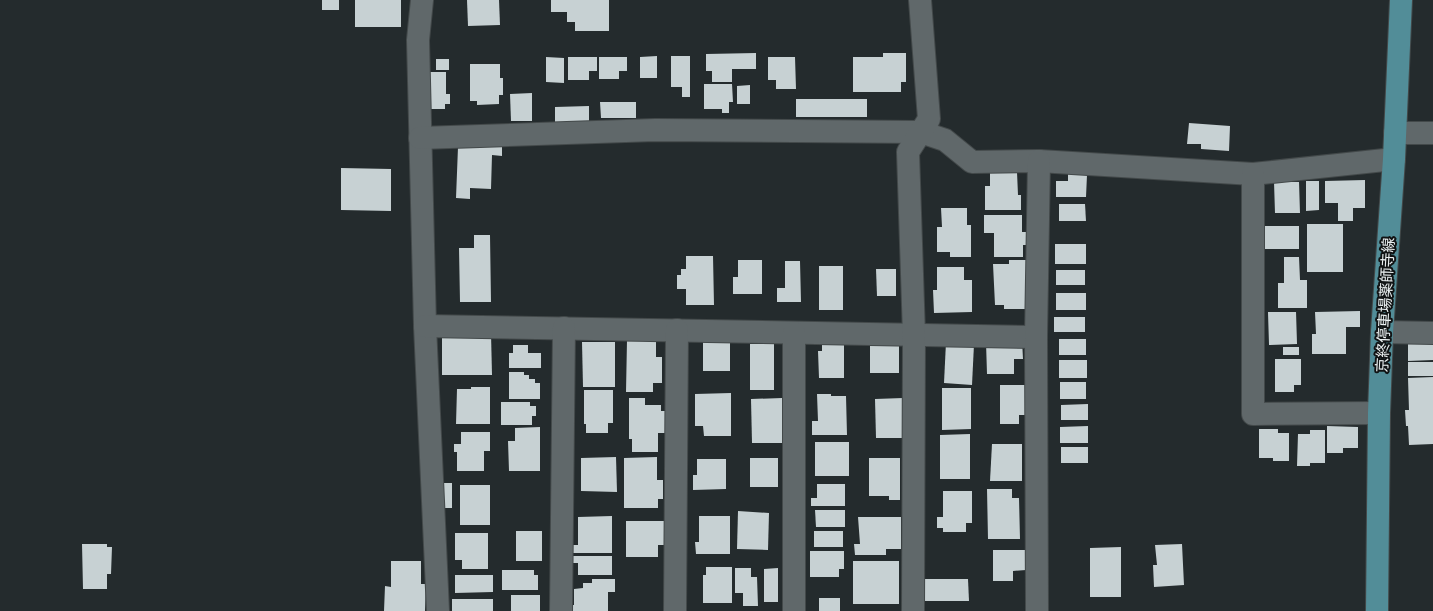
<svg xmlns="http://www.w3.org/2000/svg" width="1433" height="611" font-family="'PT Sans Narrow','Noto Sans JP',sans-serif">
  <rect width="100%" height="100%" fill="#242b2d"/>
  <g fill="#c7d1d3">
    <rect x="322" y="0" width="17" height="10"/>
    <rect x="355" y="0" width="46" height="27"/>
    <path d="M467,0H499L500,25L468,26Z"/>
    <path d="M551,0H609V31H575V22H567V12H551Z"/>
    <path d="M756,53V69H732V82H712V71H706V54Z"/>
    <path d="M883,53H906V82H901V92H853V57H883Z"/>
    <path d="M657,56V78H640V57Z"/>
    <path d="M671,56H690V97H682V87H671Z"/>
    <path d="M546,57L564,58V83L546,82Z"/>
    <path d="M568,57H597V71H589V80H568Z"/>
    <path d="M599,57H627V71H619V79H599Z"/>
    <path d="M768,57H795L796,89H776V80H768Z"/>
    <rect x="436" y="59" width="13" height="11"/>
    <path d="M470,64H500V78H503V95H499V104L477,105V101H470Z"/>
    <path d="M425,72H446V94H450V104H445V109H425Z"/>
    <path d="M704,84H732L733,102H729V113H722V109H704Z"/>
    <path d="M750,85V104H737V86Z"/>
    <path d="M532,93V121H511L510,94Z"/>
    <rect x="796" y="99" width="71" height="18"/>
    <path d="M600,102H636V118H601Z"/>
    <path d="M589,106V122L555,123V107Z"/>
    <path d="M1189,123L1230,126L1229,151L1201,149V144H1187Z"/>
    <path d="M490,140H502V156L492,155L491,189L470,188V199L456,198L458,147H489Z"/>
    <path d="M341,168L391,169V211L341,210Z"/>
    <path d="M990,172H1017L1018,195H1021V210H985V186H990Z"/>
    <path d="M1068,174L1087,175L1086,197H1056V181H1068Z"/>
    <path d="M1365,180V208H1353V221H1338V203H1325V181Z"/>
    <path d="M1306,181H1319V210L1306,211Z"/>
    <path d="M1274,182H1299L1300,213H1275Z"/>
    <path d="M1059,204H1085L1086,221H1059Z"/>
    <path d="M941,208H967V225H971V257H950V252H937V227H942Z"/>
    <path d="M984,215H1022V232H1026V245H1023V257H994V233H984Z"/>
    <rect x="1307" y="224" width="36" height="48"/>
    <rect x="1263" y="226" width="36" height="23"/>
    <path d="M474,235H490L491,302H460L459,248H474Z"/>
    <rect x="1055" y="244" width="31" height="20"/>
    <path d="M686,256H713L714,305H686V289H677V275H681V269H686Z"/>
    <path d="M1284,257H1299L1300,280H1307V308H1278V283H1284Z"/>
    <path d="M738,260H762V294H733V277H738Z"/>
    <path d="M1009,260H1027L1026,309H1004V305H995L993,264H1009Z"/>
    <path d="M785,261H800L801,302H777V288H785Z"/>
    <rect x="819" y="266" width="24" height="44"/>
    <path d="M937,267H964V280H972V312L934,313L933,290H937Z"/>
    <path d="M876,269H896V296H877Z"/>
    <rect x="1056" y="270" width="29" height="15"/>
    <rect x="1056" y="293" width="30" height="17"/>
    <path d="M1360,311V327H1346V354H1312V334H1316L1315,312Z"/>
    <path d="M1268,312H1296L1297,344L1269,345Z"/>
    <rect x="1054" y="317" width="31" height="15"/>
    <path d="M442,333H491L492,375H442Z"/>
    <rect x="703" y="336" width="27" height="35"/>
    <path d="M822,336H844V378H819L818,351H822Z"/>
    <path d="M870,338L899,343V373H870Z"/>
    <rect x="1059" y="339" width="27" height="16"/>
    <path d="M627,340H656V357H662V383H653V392H626Z"/>
    <path d="M1022,340L1023,359H1014V374H987L986,342Z"/>
    <path d="M1433,341V360L1408,361V342Z"/>
    <path d="M582,342H615V387H583Z"/>
    <path d="M946,342L974,344L972,385L944,383Z"/>
    <rect x="750" y="344" width="24" height="46"/>
    <path d="M513,345H528V353H541V368H509V353H513Z"/>
    <rect x="1283" y="347" width="16" height="8"/>
    <path d="M1275,359H1301V385H1294V392H1275Z"/>
    <rect x="1059" y="360" width="28" height="18"/>
    <rect x="1408" y="362" width="25" height="14"/>
    <path d="M509,372H524V375H529V379H535V383H540V399H509Z"/>
    <path d="M1433,377V444L1409,445L1408,426H1406L1405,410H1409L1408,378Z"/>
    <rect x="1060" y="382" width="26" height="17"/>
    <path d="M1000,385H1026V415H1019V424H1000Z"/>
    <path d="M471,387H490V424H456L457,389H471Z"/>
    <path d="M942,388H971V429L942,430Z"/>
    <path d="M584,390H613V423H608V433H586V424H584Z"/>
    <path d="M731,393V436H704L703,426H695V394Z"/>
    <path d="M817,394H831V396H846L847,435H812V421H818Z"/>
    <path d="M629,398H645V405H661V411H667L668,433H658V452H632V439H629Z"/>
    <path d="M782,398V443H752L751,399Z"/>
    <path d="M903,398V438H876L875,399Z"/>
    <path d="M501,402H530V406H536V416H532V425H501Z"/>
    <path d="M1088,404V420H1061V405Z"/>
    <path d="M1088,426V443H1060V427Z"/>
    <path d="M1327,426L1358,427V448H1343V453H1327Z"/>
    <path d="M540,427V471H509L508,441H515V428Z"/>
    <path d="M1259,429H1278V433H1289V461H1273V458H1259Z"/>
    <path d="M1310,430H1325V463H1310V466H1297L1298,434H1310Z"/>
    <path d="M461,432H490V451H484V471H457V452H454V444H461Z"/>
    <path d="M970,434V479H940V435Z"/>
    <rect x="815" y="442" width="34" height="34"/>
    <path d="M992,444H1022V481H990Z"/>
    <rect x="1061" y="447" width="27" height="16"/>
    <path d="M616,457L617,492L581,491V458Z"/>
    <path d="M657,457V480H663V499H658V508H624V458Z"/>
    <rect x="750" y="458" width="28" height="29"/>
    <path d="M869,458H900V500H889V496H869Z"/>
    <path d="M697,459H726V489L693,490V475H697Z"/>
    <rect x="439" y="483" width="13" height="25"/>
    <path d="M817,484H845V506H811V498H817Z"/>
    <rect x="460" y="485" width="30" height="40"/>
    <path d="M987,489H1012V498H1019L1020,539H988Z"/>
    <path d="M943,491H972V523H966V532H943V528H937V517H943Z"/>
    <path d="M815,510H845V527H816Z"/>
    <path d="M738,511L769,513L768,550L737,549Z"/>
    <path d="M612,516V553H571L570,545H578V517Z"/>
    <path d="M699,516H730V554H696L695,542H699Z"/>
    <path d="M858,517H901V549H886V555H855L854,544H860Z"/>
    <path d="M626,521H670V545H658V557H626Z"/>
    <rect x="516" y="531" width="26" height="30"/>
    <rect x="814" y="531" width="29" height="16"/>
    <path d="M455,533H488V569H462V560H455Z"/>
    <path d="M82,544H107V547H112L111,574H107V589H83Z"/>
    <path d="M1182,544L1184,585L1154,587L1153,565H1157L1155,545Z"/>
    <path d="M1121,547V597H1090V548Z"/>
    <path d="M993,550H1025L1026,570L1013,571V581H993Z"/>
    <path d="M810,551H844V569H839V577H810Z"/>
    <path d="M573,556H612V575H578V563H573Z"/>
    <path d="M391,561H421V584H426L425,611H384L385,586L391,587Z"/>
    <rect x="853" y="561" width="46" height="43"/>
    <path d="M706,567H732V603H703V575H706Z"/>
    <path d="M735,568H751V577H757L758,606H743V593H735Z"/>
    <path d="M778,568V602H764V569Z"/>
    <path d="M502,570H534V575H538V590H502Z"/>
    <path d="M455,575H493V592L455,593Z"/>
    <path d="M592,579H615V592H608V611H569V605H574V589L583,588V583H592Z"/>
    <path d="M924,579H968L969,601H924Z"/>
    <rect x="511" y="595" width="29" height="16"/>
    <rect x="819" y="598" width="21" height="13"/>
    <rect x="452" y="599" width="41" height="12"/>
  </g>
  <g fill="none" stroke-linecap="round" stroke-linejoin="round">
    <defs>
      <g id="minor">
        <path d="M422,0L418,40L425,326L438,611"/>
        <path d="M1395,133H1433"/>
        <path d="M420,138L655,130L921,132L945,140L972,162L1039,161L1253,174L1394,159"/>
        <path d="M1253,174V414L1379,413"/>
        <path d="M425,326L1036,337"/>
        <path d="M1382,332L1433,333"/>
        <path d="M561,611L564,328"/>
        <path d="M675,611L677,330"/>
        <path d="M794,611V333"/>
        <path d="M913,611L914,335L908,152L929,119L920,0"/>
        <path d="M1037,611L1036,337L1039,161"/>
      </g>
      <path id="major" d="M1377,611L1379,413L1382,332L1394,159L1401,0"/>
    </defs>
    <use href="#minor" stroke="#43494a" stroke-width="24"/>
    <use href="#major" stroke="#43494a" stroke-width="24"/>
    <use href="#minor" stroke="#60686a" stroke-width="22"/>
    <use href="#major" stroke="#528d98" stroke-width="22"/>
  </g>
  <g text-anchor="middle" dominant-baseline="central" stroke-width="4" stroke-linejoin="round" paint-order="stroke">
    <g font-size="15" fill="#ecf1f2" stroke="#101314">
      <text transform="translate(1385 305) rotate(-87)">京終停車場薬師寺線</text>
    </g>
  </g>
</svg>
